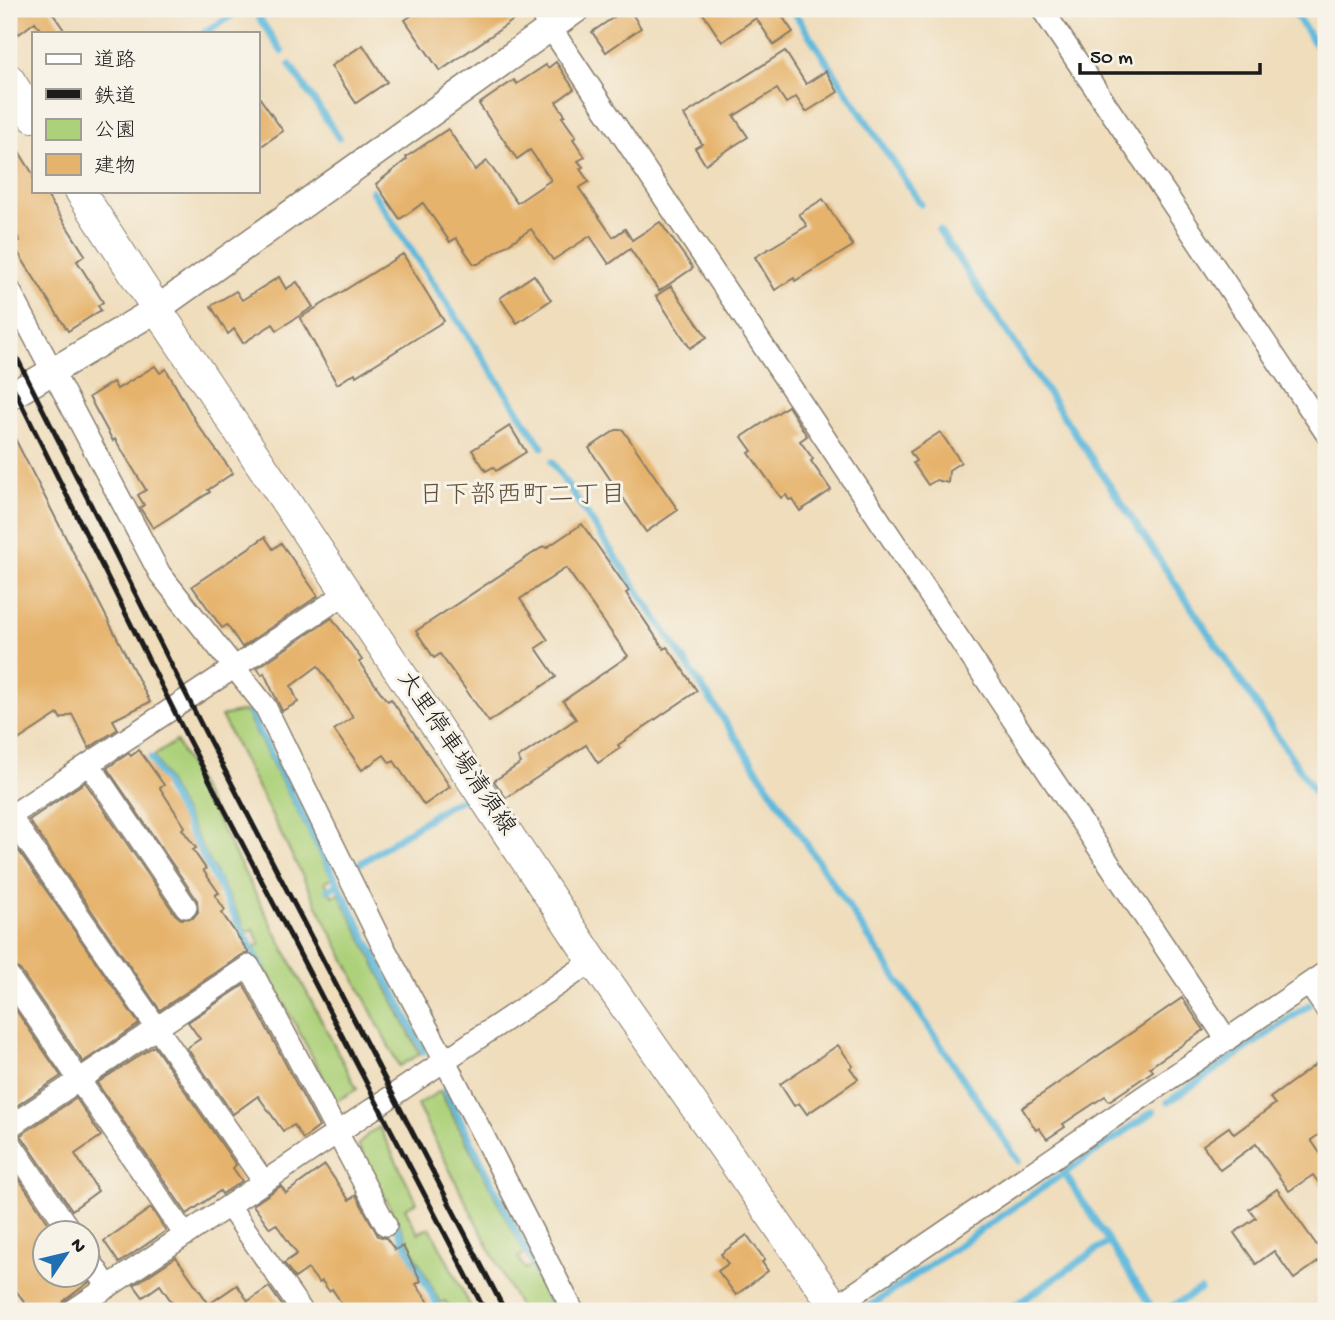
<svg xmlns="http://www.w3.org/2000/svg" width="1335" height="1320" font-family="'Gochi Hand','Klee One',sans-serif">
  <rect width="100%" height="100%" fill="#f7f3e8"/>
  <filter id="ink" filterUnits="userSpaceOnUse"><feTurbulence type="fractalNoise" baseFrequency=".0143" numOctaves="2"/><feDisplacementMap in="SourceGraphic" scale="14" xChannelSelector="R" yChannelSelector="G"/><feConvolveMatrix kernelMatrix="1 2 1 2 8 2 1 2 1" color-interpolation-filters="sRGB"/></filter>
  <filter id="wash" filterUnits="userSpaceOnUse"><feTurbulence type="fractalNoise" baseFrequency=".00686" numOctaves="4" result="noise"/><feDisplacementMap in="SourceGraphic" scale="28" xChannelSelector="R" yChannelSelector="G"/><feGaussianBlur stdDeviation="1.57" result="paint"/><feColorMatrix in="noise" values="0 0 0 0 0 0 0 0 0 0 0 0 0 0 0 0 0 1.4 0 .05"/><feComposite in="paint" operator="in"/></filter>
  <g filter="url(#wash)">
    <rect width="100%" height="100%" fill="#efddbc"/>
    <g fill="#add17a" stroke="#64764b" stroke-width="2">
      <path d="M245,711L332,878L325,882L332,896L339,893L420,1054L399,1066L221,716Z"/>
      <path d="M176,741L357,1089L336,1101L254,947L260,944L253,929L247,932L154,756Z"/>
      <path d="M440,1091L525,1254L518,1257L525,1269L531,1266L553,1311H521L417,1105Z"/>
      <path d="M379,1127L417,1202L405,1208L418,1233L430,1227L473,1311H450L445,1301L440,1303L358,1145L367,1135Z"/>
    </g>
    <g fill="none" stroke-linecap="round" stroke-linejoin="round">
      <g stroke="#5eb9dc" stroke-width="7">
        <path d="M253,9L282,52"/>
        <path d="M792,9L921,204"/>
        <path d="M1292,9L1326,60"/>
        <path d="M204,33L242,9"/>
        <path d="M290,65L339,138"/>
        <path d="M372,191L542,447"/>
        <path d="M939,230L1326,809"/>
        <path d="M552,462L1018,1161"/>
        <path d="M250,713L424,1051"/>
        <path d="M151,758L262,968"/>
        <path d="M361,863L450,804L461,800"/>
        <path d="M328,890L338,884"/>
        <path d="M445,1090L557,1311"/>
        <path d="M1168,1102L1309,1005"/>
        <path d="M1064,1173L1154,1311"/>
        <path d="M393,1220L440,1311"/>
        <path d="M447,1311L449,1309"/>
        <path d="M863,1311L1153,1112"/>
        <path d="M1007,1311L1108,1242"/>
        <path d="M1164,1311L1200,1290"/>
      </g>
    </g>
    <g id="blocks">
      <g fill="#e6b36c">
        <path d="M22,9H53L51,11L66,33H43L35,22L19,34L9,18Z"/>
        <path d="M421,9H525V12L440,71L405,20Z"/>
        <path d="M626,9H629L641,28L606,52L592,32Z"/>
        <path d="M700,9H777L793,32L774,45L756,18L722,42Z"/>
        <path d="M363,45L387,82L356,103L331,66Z"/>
        <path d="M785,51L806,84L826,71L838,92L806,112L796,97L786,103L777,89L734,116L748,137L705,164L695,148L702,144L684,115Z"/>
        <path d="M556,62L574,89L556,102L565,115L562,117L576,137L573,139L585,157L578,161L583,167L580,169L589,182L579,188L613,237L625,229L632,240L660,222L693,268L659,291L630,249L609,264L590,236L553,260L531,229L478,264H474L456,238L450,242L423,203L400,219L376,184L407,159L406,157L448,129L475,170L487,161L517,203L551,180L530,150L517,159L479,104L514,80L517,84L546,65L548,68Z"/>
        <path d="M257,94L283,131L257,149Z"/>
        <path d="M9,136L33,174V191H44L85,255L77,261L103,302L98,306L101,310L68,331L13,245L20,241L9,224Z"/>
        <path d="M823,199L853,246L795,281L794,278L775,290L755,257L807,226L799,214Z"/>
        <path d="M403,254L444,321L356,376L355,373L337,384L300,318Z"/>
        <path d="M534,275L551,300L517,323L500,298Z"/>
        <path d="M279,277L286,289L297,282L313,307L277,330L273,324L243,343L234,329L228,334L211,306L236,291L242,300Z"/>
        <path d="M671,286L707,337L690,348L656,296Z"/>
        <path d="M155,366L160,373L166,369L197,424L233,473L208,490L210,492L153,528L140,508L144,505L138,495L146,490L115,439L113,441L89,397L113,382L117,389Z"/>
        <path d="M788,406L807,436L800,441L813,459L811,461L831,490L800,511L792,499L789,500L786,495L781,498L749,453L752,451L742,437Z"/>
        <path d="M510,426L526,452L496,471L493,467L486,471L472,450Z"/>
        <path d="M9,427L150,702L113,720L118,729L89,748L72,714L61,719L58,714L9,746Z"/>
        <path d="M616,430H623L678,510L646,532L589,448Z"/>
        <path d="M940,432L961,462L949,470L948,483L936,480L928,485L913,463L916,461L910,452Z"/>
        <path d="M582,524L629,591L626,593L664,649L667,647L673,655L697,691L618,745L620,748L598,763L586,745L506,798L494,781L521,763L518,758L576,719L563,701L628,656L566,568L520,599L548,640L536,648L556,677L489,722L440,654L434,658L416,631L544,546L546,548Z"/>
        <path d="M265,537L273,549L281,543L318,596L242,647L227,625L222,628L192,586Z"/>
        <path d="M332,618L362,660L359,662L385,698L388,701L391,699L450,787L424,805L394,761L390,763L384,755L362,770L334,730L353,717L318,666L291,686L298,702L282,711L264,673L262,675L257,668Z"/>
        <path d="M139,750L164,785L160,788L185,827L182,829L196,848L193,850L206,869L203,870L219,893L215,895L225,910L222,913L249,953L242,955L160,1010L29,820L85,782L175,914L181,919L193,918L198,912L197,900L107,768L129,753L131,756Z"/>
        <path d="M9,837L139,1024L83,1062L20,970L9,964Z"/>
        <path d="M244,985L319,1127L303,1139L294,1125L283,1131L258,1096L233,1114L187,1048L200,1039L188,1022Z"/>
        <path d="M1182,998L1204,1030L1150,1067L1153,1071L1127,1089L1109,1101L1105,1096L1063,1124L1065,1127L1047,1139L1039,1128L1036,1130L1022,1108Z"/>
        <path d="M9,1000L61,1076L9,1111Z"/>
        <path d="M838,1045L853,1066L850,1068L858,1079L807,1114L799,1103L794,1106L780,1084Z"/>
        <path d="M154,1046L236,1165L233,1168L242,1181L222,1194L220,1191L187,1214L97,1083Z"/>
        <path d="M1326,1057V1130L1311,1140L1326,1162V1193L1313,1175L1289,1191L1256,1144L1220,1170L1203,1145L1229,1127L1234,1134L1275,1104L1270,1098Z"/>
        <path d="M76,1098L101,1136L75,1154L98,1191L72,1210L21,1135Z"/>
        <path d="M9,1164L55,1233H46V1275H84L89,1282L64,1301L59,1311H31L9,1281Z"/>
        <path d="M325,1165L349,1200L356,1195L378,1236L386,1238L395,1250L403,1246L421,1281L416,1284L435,1311H347L332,1289L329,1291L322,1281L319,1283L308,1269L295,1278L284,1263L297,1254L276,1224L270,1228L253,1205L281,1186L286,1193Z"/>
        <path d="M1277,1189L1325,1257L1294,1279L1274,1251L1256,1264L1234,1233L1256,1218L1249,1209Z"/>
        <path d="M151,1208L166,1231L119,1263L104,1241Z"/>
        <path d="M747,1235L765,1260L762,1262L768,1271L736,1295L718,1271L728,1264L721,1254Z"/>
        <path d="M176,1257L209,1304L237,1285L248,1301L269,1287L286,1311H178L160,1285L143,1297L134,1285Z"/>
      </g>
    </g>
  </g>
  <g filter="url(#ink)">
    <use href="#blocks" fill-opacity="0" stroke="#867c6c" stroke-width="2"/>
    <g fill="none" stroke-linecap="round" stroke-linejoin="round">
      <defs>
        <g id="minor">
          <path d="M538,9L1227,1040"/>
          <path d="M1042,9L1326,433"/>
          <path d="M9,289L160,574L265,706L380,940L445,1061L573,1311"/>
          <path d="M89,764L186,907"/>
          <path d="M10,816L264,1182"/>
          <path d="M9,817L348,592"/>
          <path d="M9,977L185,1235"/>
          <path d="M1309,984L1326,1009"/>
          <path d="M9,1127L249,966L386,1225"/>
          <path d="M9,1141L71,1232"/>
          <path d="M229,1206L302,1311"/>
          <path d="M88,1257L108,1287"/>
          <path d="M72,1311L593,961"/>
          <path d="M829,1311L1326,972"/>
        </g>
        <path id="tertiary" d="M9,397L157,309L577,9"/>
        <g id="secondary">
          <path d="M9,79L33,117"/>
          <path d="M80,191L157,309L593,961L838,1311"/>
        </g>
      </defs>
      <use href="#minor" stroke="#867c6c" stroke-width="24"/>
      <use href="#tertiary" stroke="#867c6c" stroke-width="29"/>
      <use href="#secondary" stroke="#867c6c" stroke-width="32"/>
      <use href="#minor" stroke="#fff" stroke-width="21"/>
      <use href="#tertiary" stroke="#fff" stroke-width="26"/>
      <use href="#secondary" stroke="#fff" stroke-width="30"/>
      <g stroke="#1c1c1c" stroke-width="5">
        <path d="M9,342L204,730L505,1311"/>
        <path d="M9,379L189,741L485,1311"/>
      </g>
    </g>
  </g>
  <g text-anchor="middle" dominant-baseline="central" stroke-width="6" stroke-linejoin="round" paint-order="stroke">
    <g font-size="24" fill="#1c1c1c" stroke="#f7f3e8">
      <text transform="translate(455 754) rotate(56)">大里停車場清須線</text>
    </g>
    <g font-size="26" fill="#635138" stroke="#f7f3e8">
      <text x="522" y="497">日下部西町二丁目</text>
    </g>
  </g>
  <rect width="1335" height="1320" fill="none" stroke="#f7f3e8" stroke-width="35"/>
  <rect x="32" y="32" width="228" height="161" fill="#f7f3e8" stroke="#9f9d96" stroke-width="2"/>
  <rect x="46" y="54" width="35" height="10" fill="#ffffff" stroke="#9f9d96" stroke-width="2"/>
  <text x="94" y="66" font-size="21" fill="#1c1c1c">道路</text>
  <rect x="46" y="89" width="35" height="10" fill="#1c1c1c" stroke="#9f9d96" stroke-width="2"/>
  <text x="94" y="102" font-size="21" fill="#1c1c1c">鉄道</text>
  <rect x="46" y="119" width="35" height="21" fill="#add17a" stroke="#9f9d96" stroke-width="2"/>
  <text x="94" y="136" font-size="21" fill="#1c1c1c">公園</text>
  <rect x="46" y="154" width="35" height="21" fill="#e6b36c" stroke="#9f9d96" stroke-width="2"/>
  <text x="94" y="172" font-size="21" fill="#1c1c1c">建物</text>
  <g transform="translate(66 1254) rotate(55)"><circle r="33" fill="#f7f3e8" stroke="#9f9d96" stroke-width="2"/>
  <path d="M0-5L12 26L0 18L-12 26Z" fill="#1f6fb2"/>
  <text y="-10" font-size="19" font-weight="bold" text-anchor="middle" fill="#1c1c1c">N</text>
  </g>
  <path d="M1080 63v10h180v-10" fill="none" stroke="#1c1c1c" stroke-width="3.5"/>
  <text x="1090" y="63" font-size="21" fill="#1c1c1c" stroke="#f7f3e8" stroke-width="5" paint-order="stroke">50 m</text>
</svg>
